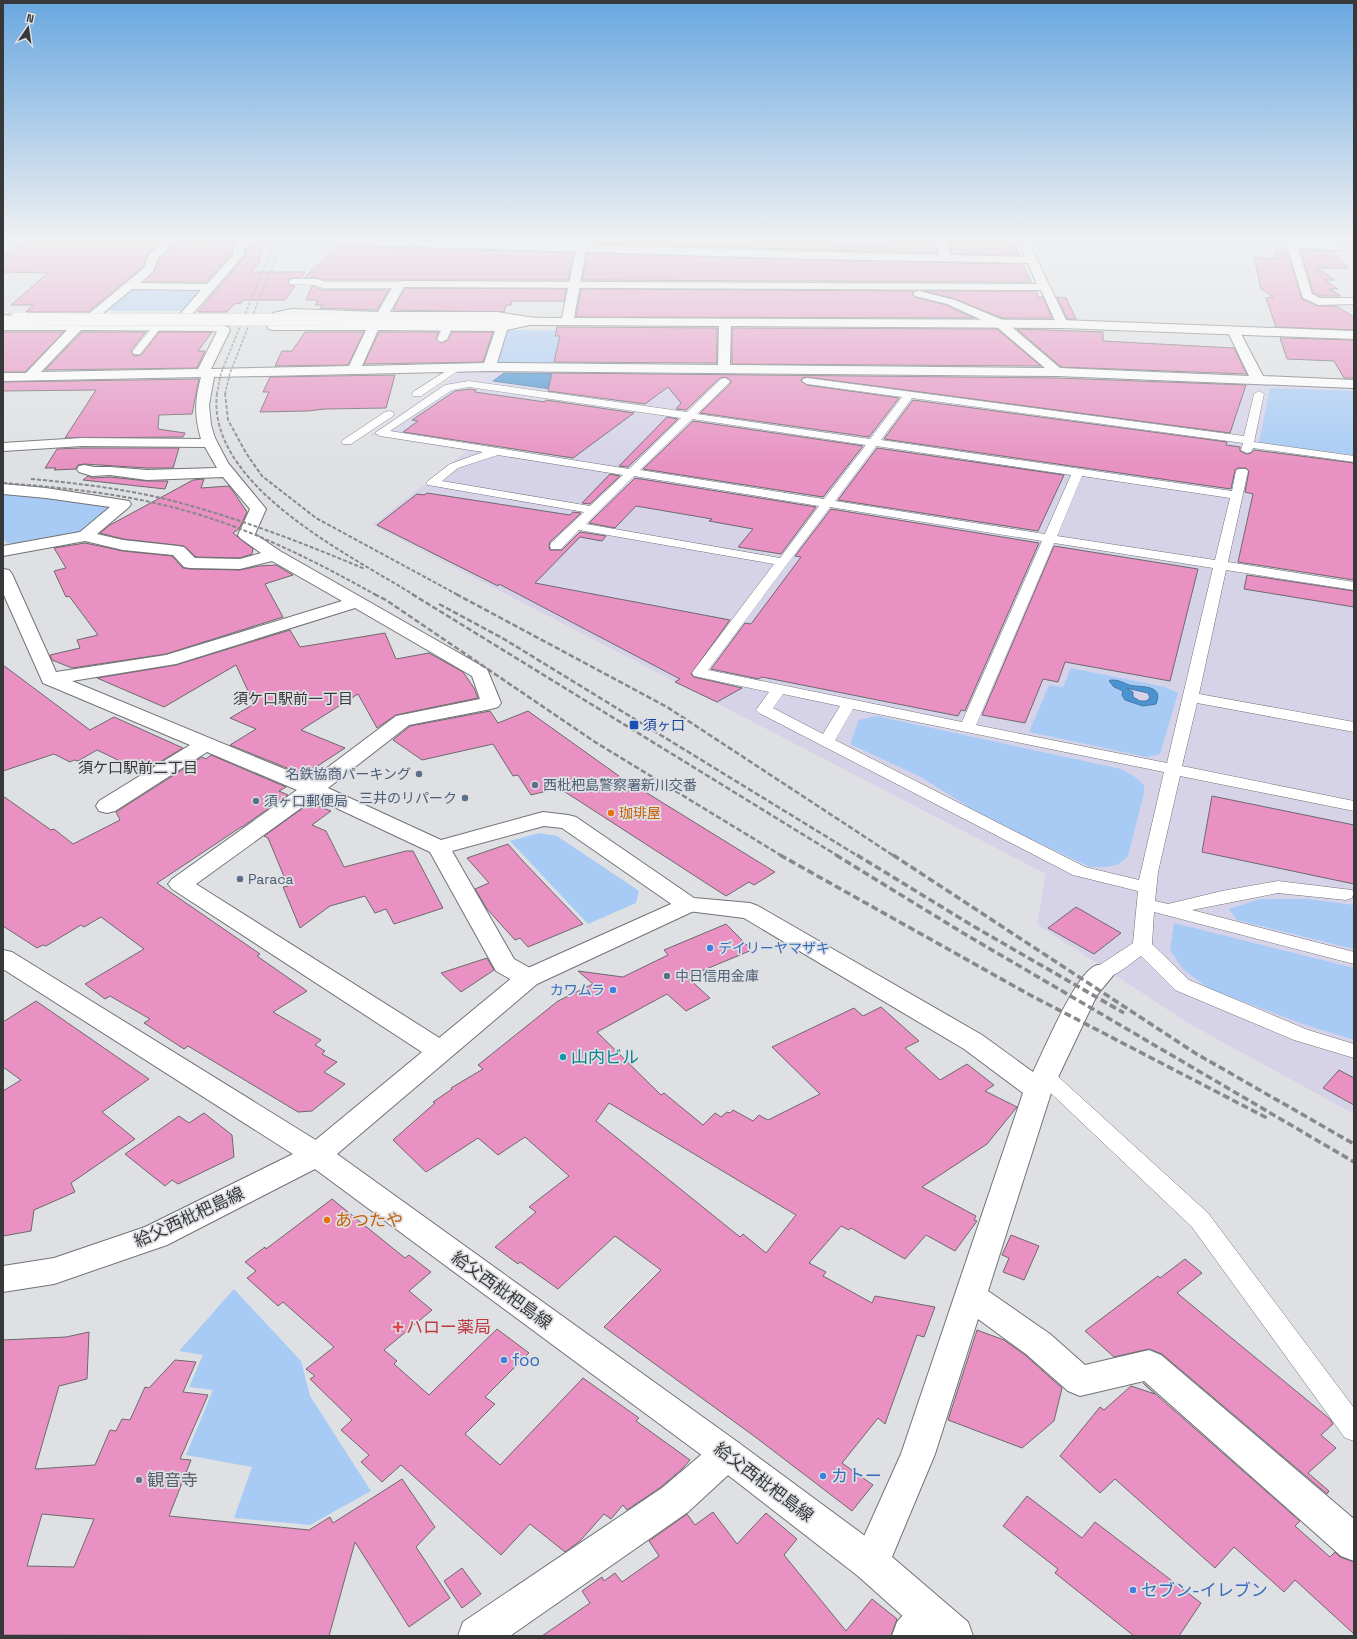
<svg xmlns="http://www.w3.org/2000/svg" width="1357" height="1639" font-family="'Space Grotesk','Noto Sans JP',sans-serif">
  <rect width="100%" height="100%" fill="#dee0e3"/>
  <g fill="#d6d3e9">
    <path d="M435,239H512L510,245L434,244Z"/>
    <path d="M503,370L1128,379L1354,388V1114L1188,1023L1037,924L1046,874L373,525L467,451L370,435L462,371Z"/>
  </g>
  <g fill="#a7cbf5" fill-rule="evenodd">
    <path d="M139,288L202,289L185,310L180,311H111L106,310L132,290Z"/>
    <path d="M506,330L569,331L562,364H502L496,363Z"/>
    <path d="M1270,388L1354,391V455L1259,443Z"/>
    <path d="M3,491L111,505L112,508L79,532L17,544L6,543L3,537Z"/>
    <path d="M1071,668L1165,687L1178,693L1160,754L1147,757L1029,732L1049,685L1063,687ZM1116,680C1121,680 1124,683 1128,685C1138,689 1156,684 1158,699L1132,703L1122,695L1123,691L1114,687Z"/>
    <path d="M877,716L1121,769L1135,777L1144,785V793L1128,856L1119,864L1107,867H1090L986,818L921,777L850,744L859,720Z"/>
    <path d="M539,833L557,836L639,891L636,903L588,924L510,841Z"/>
    <path d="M1260,899H1307L1354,905V949L1237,920L1229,909Z"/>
    <path d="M1174,923L1354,968V1040L1306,1025L1209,989L1183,969L1170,950Z"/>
    <path d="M234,1289L301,1361L310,1396L371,1491L310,1525L234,1518L252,1467L186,1455L213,1390L189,1387L203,1355L179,1351Z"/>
  </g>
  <g fill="#4b93d3" stroke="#4578a5" fill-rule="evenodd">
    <path d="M504,373L594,374L572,392L493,381Z"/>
    <path d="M1111,680C1119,680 1122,682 1129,685C1138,688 1165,683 1156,704L1143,706L1125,700L1122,695L1123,691L1114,687L1109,681ZM1126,688L1148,693L1150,698L1146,701H1140L1133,697V692Z"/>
  </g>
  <g fill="#e891c2" stroke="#6d6a6c" fill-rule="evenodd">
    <path d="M33,239H165L148,254L143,267L88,312H26L33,305H11L48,273L3,272V255Z"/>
    <path d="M181,239L238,240L232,249V254L206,282H144L154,272L159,259Z"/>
    <path d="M600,239H828L830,244L881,245L884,244L883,240L934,239L938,253L599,244Z"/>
    <path d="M947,239H1011L1019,255L952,254Z"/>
    <path d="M252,241L267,244L261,252H262L259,255H262L258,261H260L251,272H305L301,278L289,279V285L295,286L285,300H242L241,303L234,304L227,312H198L244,257L245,250Z"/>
    <path d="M337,246L574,253L568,280H325L317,278H304Z"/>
    <path d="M1275,250L1287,251L1302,299L1318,306H1336L1354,317V330L1276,327L1266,298L1273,297L1261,289L1254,257L1277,259Z"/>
    <path d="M1300,250L1334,251L1348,268H1317L1335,280H1324L1338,289H1329L1341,296H1320L1313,293L1303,258L1304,259Z"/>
    <path d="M587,253L815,260L1023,264L1031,282L582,280Z"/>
    <path d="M312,286L323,290H389L377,310L320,308L323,305H315L318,300H306Z"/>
    <path d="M405,288L566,289L564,301H512L511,305H506L504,312L393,310Z"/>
    <path d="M581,289L914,291L912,294L915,297L946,305L974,318L576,317Z"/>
    <path d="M925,291H1036L1038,297H1043L1052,318H1002L955,299Z"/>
    <path d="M1057,297L1066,298L1076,319H1067Z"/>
    <path d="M557,327L717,328V363L554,362L560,336H555Z"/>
    <path d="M732,328L997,329L1041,366L732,364Z"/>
    <path d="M1017,329L1103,332V341L1234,348L1247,374L1061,367Z"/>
    <path d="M5,332H64L25,372H3V333Z"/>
    <path d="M82,332H146L131,351L134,356L141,355L159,332H212L198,351H205L197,368L45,370Z"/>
    <path d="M305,332H364L348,365L275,366L282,351H292Z"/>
    <path d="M379,332H439L436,339L442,343L448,340L452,332H493L483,362L364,364Z"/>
    <path d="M1280,338L1354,340V378H1344L1334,361L1287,359Z"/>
    <path d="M552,373L1057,378L1246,385L1230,433L807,377L802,378L801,381L807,385L899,398L869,437L700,413L730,384L731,381L726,377L720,378L686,410L676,409L681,403L668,387L645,404L548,391Z"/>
    <path d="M395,375L386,408L325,409L308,411L260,412L269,392H263L270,377Z"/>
    <path d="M199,379L192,414L159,415L158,429L185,433L183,437L65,438L96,390L3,391V382Z"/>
    <path d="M469,389L476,390L475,392L545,402L546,400L634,413L573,458L403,432L418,421L412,420L455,391Z"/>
    <path d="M913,400L1227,442L1226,445L1240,447V451L1246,454L1251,453L1254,450L1354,463V580L1238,562L1253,494L1245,492L1249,471L1246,468H1238L1235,470L1231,489L884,439Z"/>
    <path d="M667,417L678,419L628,467L619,466Z"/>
    <path d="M693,421L863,446L823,497L643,469Z"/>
    <path d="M82,448H179L173,468H147L84,464L78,465L76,469L54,470L56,468H45L57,449Z"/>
    <path d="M877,448L1064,475L1038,531L838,500Z"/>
    <path d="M610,474L620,476L590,504L582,503Z"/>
    <path d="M88,476L92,478L110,477L147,481H168L165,489L83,480Z"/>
    <path d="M635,478L816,507L781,554L738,547L753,529L709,521L712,519L636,506L615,528L589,523Z"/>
    <path d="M204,479L201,488L229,486L235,494L247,512L239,529L233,533L253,549L252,554L240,558L196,557L184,546L123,539L100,533L110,525L193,480Z"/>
    <path d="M427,493L570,515L573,512L581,513L550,542L549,546L550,550H562L580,532L606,536L602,541L580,537L535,583L730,620L691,674L694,677L742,688L717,702L675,682L680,679L499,584L498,586L377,525L417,494L424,495Z"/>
    <path d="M831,509L1039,543L965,711L961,710L958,716L762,677L759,679L711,669L745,623L751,624L801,557L795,556Z"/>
    <path d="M85,543L123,551L172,556L183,568L190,569L240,570L259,566L276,565L293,575L265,584L283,617L166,654L72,668L52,660L50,655L80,648L77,640L98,635L69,596L66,597L54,571L66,568L54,548Z"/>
    <path d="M1054,546L1198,569L1170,681L1065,662L1058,682L1043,679L1025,723L982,715Z"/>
    <path d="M1247,575L1354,591V607L1244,589Z"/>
    <path d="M290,630L300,647L385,633L396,659L429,653L463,672L474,688L478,698L396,715L377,728L358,694L301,730L345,748L304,775L230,745L256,729L230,718L254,704L236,665L164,707L97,678L176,665Z"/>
    <path d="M3,665L90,730L114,717L183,748L143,772L97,750L78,761L74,760L70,762L54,754L3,771Z"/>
    <path d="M490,711L498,723L528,711L633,786L634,785L775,872L754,885L749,882L726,896L559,788L531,795L518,775L513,776L493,744L422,760L393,740L410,726Z"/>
    <path d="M211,755L286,787L279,791L288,795L242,827H241L157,883L260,954L257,956L307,991L273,1012L321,1040L315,1045L325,1051L322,1054L337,1062L324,1072L345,1084L312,1111L298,1112L188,1046L184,1049L144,1023L150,1019L110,996L105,999L85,984L144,949L101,917L84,927L81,925L46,946L43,945L37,948L3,926V796L51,830L54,829L73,844L120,820L116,812L202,757L206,759Z"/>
    <path d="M1212,796L1354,825V884L1202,852Z"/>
    <path d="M310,803L331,811L312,825L326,831L344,867L406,851H413L443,908L394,924L386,909L375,913L365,896L330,906L300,928L283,887L288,886L268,838L264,836Z"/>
    <path d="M508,844L521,859L583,924L528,947L520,938L515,940L487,909L475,889L489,883L467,858Z"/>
    <path d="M1076,907L1121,933L1094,954L1048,928Z"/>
    <path d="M726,924L752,950L687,977L710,998L686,1011L667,994L597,1032L661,1095L664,1093L703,1125L715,1113L721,1117L727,1112L730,1113L733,1110L753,1121L759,1115L768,1120L820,1094L772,1047L854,1008L863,1016L881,1007L919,1041L905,1048L940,1080L967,1064L994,1085L985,1091L1017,1107L987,1144L922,1187L976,1216L974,1220L977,1221L955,1251L926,1235L905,1259L851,1228L849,1230L841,1226L809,1263L826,1272L823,1276L872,1303L875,1296L935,1307L924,1337L917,1335L885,1424L878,1418L842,1463L873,1485L852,1511L754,1436L604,1327L661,1270L615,1236L558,1289L520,1262L518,1264L495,1247L536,1212L529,1207L569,1176L525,1137L498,1155L478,1138L426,1172L393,1140L435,1103L433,1102L452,1089L451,1088L483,1069L478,1065L558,1001L593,984L578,971L623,977L668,955L664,950ZM609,1103L796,1215L766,1253L743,1234L740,1237L596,1121Z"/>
    <path d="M487,958L494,970L461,992L441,973Z"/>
    <path d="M36,1001L149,1079L102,1112L135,1139L71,1183L75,1192L34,1210L31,1231L3,1236V1091L21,1080L3,1067V1022Z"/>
    <path d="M1339,1070L1354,1078V1105L1323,1088Z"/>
    <path d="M204,1113L232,1135L234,1157L178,1184L172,1180L165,1186L125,1154L179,1116L189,1123Z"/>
    <path d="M332,1199L405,1258L409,1255L431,1272L409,1291L432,1310L384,1350L397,1361L394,1364L429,1395L497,1329L529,1353L485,1397L495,1404L465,1434L500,1465L583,1378L639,1418L636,1421L690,1460L683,1468L661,1487L627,1510L623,1505L611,1519L604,1514L580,1541L565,1552L530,1524L501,1555L401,1465L382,1482L361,1462L369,1455L341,1430L352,1420L310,1379L315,1376L306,1369L334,1347L283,1302L278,1306L247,1278L256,1271L245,1262L265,1247L266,1249Z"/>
    <path d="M1011,1235L1039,1246L1024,1280L1003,1272L1009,1258L1002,1255Z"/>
    <path d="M1185,1259L1202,1273L1177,1293L1330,1419L1333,1424L1321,1435L1336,1448L1308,1473L1329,1491L1327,1494L1162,1354L1149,1349L1114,1357L1085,1331L1158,1276L1160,1278Z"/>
    <path d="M977,1330L1004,1340L1025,1355L1062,1388L1054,1421L1022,1448L948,1420Z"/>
    <path d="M89,1332L87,1379L59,1386L35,1469L95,1465L110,1430L116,1431L122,1419L130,1420L145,1387L149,1388L175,1360L196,1362L183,1392L208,1395L180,1459L191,1460L169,1516L309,1530L330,1517L333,1523L402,1479L435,1527L416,1547L450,1598L409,1627L355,1542L329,1636L3,1635V1340L66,1337ZM42,1514L94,1519L74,1567L27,1566Z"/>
    <path d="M1143,1383L1300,1521L1295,1526L1330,1557L1335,1552L1340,1557L1354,1562V1634L1295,1580L1284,1592L1234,1547L1215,1568L1115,1479L1100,1493L1060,1456L1100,1407L1104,1410L1131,1386L1155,1394Z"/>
    <path d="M1027,1496L1082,1538L1095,1522L1201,1603L1179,1636H1134L1055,1573L1058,1569L1003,1526Z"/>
    <path d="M713,1512L737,1544L766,1513L797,1539L784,1555L846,1631L872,1599L897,1619L891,1636H542L590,1603L582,1591L602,1577L604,1581L615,1573L622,1582L659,1556L649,1541L687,1514L695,1525Z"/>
    <path d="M462,1568L481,1594L462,1608L444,1581Z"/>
  </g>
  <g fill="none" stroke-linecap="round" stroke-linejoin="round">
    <defs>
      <g id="lane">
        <path d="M293,279H317L325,282H399L403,285L399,288H323L315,285L290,284L289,282L290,280Z"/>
        <path d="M448,323L453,326L447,339L442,342L439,341L437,339L443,326Z"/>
        <path d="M157,324L160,325L162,327L160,329L140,354H134L132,352L134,350L154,325Z"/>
        <path d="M457,364L462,367L461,369L421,396H413L412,394L413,392Z"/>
        <path d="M725,378L730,381L729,383L697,414L870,439L902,397L807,384L802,381L803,379L807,378L1244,436L1254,394L1259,391L1264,394L1254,442L1354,456V462L1253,448L1251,452L1247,453L1241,450L1243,443L912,398L881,440L1232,491L1236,471L1238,469H1246L1248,471L1228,562L1354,582V590L1226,570L1199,694L1354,722V732L1197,703L1182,766L1354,801V811L1180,776L1158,872L1155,901L1168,904L1222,891L1278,881L1352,890L1354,892L1352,898L1346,900L1278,893L1192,910L1354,952V964L1154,912L1152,944L1189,980L1308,1030L1354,1044V1058L1294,1040L1175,990L1141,956C1128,965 1111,982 1095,978L1092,973L1095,968L1133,943L1138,891L1073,875L759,713L756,710L769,692L694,676L692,673L694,670L774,564L579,530L561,549H551L550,546L551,543L584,512L428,485L426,483L428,481L450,464L483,452L380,436L375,433L445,385L469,381L687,412L721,379ZM469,387L681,418L629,469L390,431L452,390ZM692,419L866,445L824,499L640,470ZM876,446L1071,475L1045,534L835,501ZM498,455L623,475L590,506L442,481L458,468ZM634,476L819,506L780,558L586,524ZM1082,476L1230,498L1215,560L1057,536ZM830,507L1042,541L962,722L708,670ZM1054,543L1213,568L1167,763L976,725ZM783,694L840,706L823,734L773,708ZM853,709L1164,772L1139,880L1085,867L835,740Z"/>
        <path d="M389,411L393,412L394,414L393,416L351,444H343L341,442L343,440L385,412Z"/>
        <path d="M1045,1068L1052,1071L1208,1213L1354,1408V1441L1345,1438L1192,1227L1038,1081L1034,1076L1038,1071Z"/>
      </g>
      <g id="street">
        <path d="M168,239H180L158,258L153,271L140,283L207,284L234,254L233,250L241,239H252L243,250L244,254L243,256L190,317H182L180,314L201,290L132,289L91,323H214L228,327L230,330L211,369L349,366L366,330H273L269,329L267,326L273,313L292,309L378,312L394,284L400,281L1037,284L1028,263L815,259L263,242L258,239H373L940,255L935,239H945L951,255L1025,257L1017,239H1027L1068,324L1066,327H1058L1041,290L404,287L390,312H497L534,318L536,321L534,324L507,330L497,363L718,365L719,322L721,319H729L731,322L730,365L1045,368L997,327L947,304L915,296L913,294L915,292L919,291L955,300L1005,321L1060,368L1249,376L1227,330L1229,327H1237L1239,330L1263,376L1354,380V388L1057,376L489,371L214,377L209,405L211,425L215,438L228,463L266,509L255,534L280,551L487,669L501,703L498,707L491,709L409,725L328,788L441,840L543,812L568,815L576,817L694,898L750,903L758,906L982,1035L1033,1072C1045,1048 1073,980 1093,967C1099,963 1105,965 1111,967L1115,973L1097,995L1052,1090L988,1291L1050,1334L1085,1365L1149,1350L1161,1355L1354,1519V1561L1341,1556L1144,1381L1080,1396L1068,1391L1026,1354L978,1319L935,1454L884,1576L871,1581L858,1576L852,1563L901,1454L1023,1093L964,1049L744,918L680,910L562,828L544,826L452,851L514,959L537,972L541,978L537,984L528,986L519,984L496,971L430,852L315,798L196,884L449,1044L453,1051L449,1058L440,1061L431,1058L172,889L168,884L172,879L297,790L207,752L115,811L107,813L99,811L96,806L99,801L190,745L43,683L3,593V569L9,570L12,574L56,672L166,655L342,601L272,561L240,569L190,568L184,567L173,555L123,550L85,541L3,556V546L80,532L110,507L46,498L3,494V484L46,488L129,501L131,504L129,507L97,534L123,540L178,546L184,547L195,558L240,559L261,553L240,538L238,535L250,509L223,477L147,480L110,475L92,476L79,472L77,469L79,466L84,465L94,467H110L147,470L217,468L205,447L82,446L3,451V443L82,438L201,439C194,415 195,400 201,377L3,381V373H26L67,330H3V322L75,323L91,312L144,268L149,255ZM292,317L340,318L354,320H497L511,322L504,323L280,322L282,319ZM81,330L213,331L217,332L198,369L41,372ZM378,330L495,331L484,363L362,366ZM355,608L472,676L480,699L396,716L311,780L72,681L176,664Z"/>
        <path d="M1285,239H1295L1296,242L1346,245L1347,247L1346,249L1342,250L1298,248L1312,294L1320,298H1354V304L1318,305L1303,298Z"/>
        <path d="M3,950L12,952L327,1147L331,1155L327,1163L317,1166L307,1163L3,969Z"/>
        <path d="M727,1438L739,1443L744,1454L739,1465L688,1512L510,1636H458L463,1622L662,1488L715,1443Z"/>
        <path d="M928,1595L941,1601L947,1614L941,1627L935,1636H892L897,1622L915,1601Z"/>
      </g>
      <g id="secondary">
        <path d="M578,239H588L574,318L1062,320L1354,331V339L1062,328L369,324L365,323L363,320L365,317L369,316L562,318Z"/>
        <path d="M3,315L20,316L22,319L20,322L3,323Z"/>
        <path d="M688,897L696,900L700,905L696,910L537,984L337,1154L739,1443L884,1550L968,1622L973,1636H925L858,1576L715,1465L315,1169L167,1245L54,1284L3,1292V1266L54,1258L145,1227L307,1147L519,972L680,900Z"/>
      </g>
    </defs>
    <use href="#lane" stroke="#717376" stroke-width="1"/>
    <use href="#street" stroke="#717376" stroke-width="2"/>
    <use href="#secondary" stroke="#717376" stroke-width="2"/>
    <use href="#lane" fill="#fff" fill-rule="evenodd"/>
    <use href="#street" fill="#fff" fill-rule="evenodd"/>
    <use href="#secondary" fill="#fff" fill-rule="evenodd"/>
    <g stroke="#86888a" stroke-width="1.5" stroke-dasharray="3 1.5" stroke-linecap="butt">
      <path d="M217,394L221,373L276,239"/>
      <path d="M225,394L230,373L283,239"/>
    </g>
    <g stroke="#86888a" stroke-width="2" stroke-dasharray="4 2" stroke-linecap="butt">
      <path d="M217,393C206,485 348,554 414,595"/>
      <path d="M225,393L228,420L246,453L262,476L316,518L458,595"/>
      <path d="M31,479C75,483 118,488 161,498C231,515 298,541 365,569"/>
      <path d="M3,483C55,487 108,492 159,504C236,521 308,557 376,595"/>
    </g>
    <g stroke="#86888a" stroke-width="2.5" stroke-dasharray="5.5 2.5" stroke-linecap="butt">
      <path d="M374,594L386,600L595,742L782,856"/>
      <path d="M412,594L838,856"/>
      <path d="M456,594L667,707L894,856"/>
      <path d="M439,604L504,639L858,856"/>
    </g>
    <g stroke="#86888a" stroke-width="3.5" stroke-dasharray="7 3.5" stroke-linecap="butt">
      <path d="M780,855L1030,995L1269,1119"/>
      <path d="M836,855L963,933L1354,1162"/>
      <path d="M857,855L968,923L1124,1013"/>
      <path d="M893,855L1195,1053L1354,1144"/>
    </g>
    <defs>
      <path id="secondary-bridge" d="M16,319L369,320"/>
    </defs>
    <use href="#secondary-bridge" stroke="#717376" stroke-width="12" stroke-linecap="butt"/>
    <use href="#secondary-bridge" stroke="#fff" stroke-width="12"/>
  </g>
  <linearGradient id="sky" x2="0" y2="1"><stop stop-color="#69a7e0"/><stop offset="0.51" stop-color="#f0f1f2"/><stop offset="1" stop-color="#f0f1f2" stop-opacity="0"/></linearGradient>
  <rect width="1357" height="469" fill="url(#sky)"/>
  <rect fill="#1a4fb4" stroke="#dee0e3" stroke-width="1.5" x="629" y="720" width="10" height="10" rx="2"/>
  <g fill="#5c6f8a" stroke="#dee0e3" stroke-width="1.5">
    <circle cx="419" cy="774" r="4"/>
    <circle cx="535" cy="785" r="4"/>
    <circle cx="465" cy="798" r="4"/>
    <circle cx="256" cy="801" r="4"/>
    <circle cx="240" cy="879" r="4"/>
    <circle cx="667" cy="976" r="4"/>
  </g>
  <g fill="#e8710a" stroke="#dee0e3" stroke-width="1.5">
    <circle cx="611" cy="813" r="4"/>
    <circle cx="327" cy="1220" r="4"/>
  </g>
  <g fill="#3f7fe0" stroke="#dee0e3" stroke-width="1.5">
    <circle cx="710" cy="948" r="4"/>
    <circle cx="613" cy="990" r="4"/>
    <circle cx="504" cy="1360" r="4"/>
    <circle cx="823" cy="1476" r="4"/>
    <circle cx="1133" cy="1590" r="4"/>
  </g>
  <circle fill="#0f9aa8" stroke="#dee0e3" stroke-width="1.5" cx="563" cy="1057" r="4"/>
  <path fill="#e0444e" stroke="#dee0e3" stroke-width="1.5" d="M396 1321h4v4h4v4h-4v4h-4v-4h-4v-4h4z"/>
  <circle fill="#6b7280" stroke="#dee0e3" stroke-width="1.5" cx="139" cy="1480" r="4"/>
  <g text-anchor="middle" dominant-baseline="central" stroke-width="3.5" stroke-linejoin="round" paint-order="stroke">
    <g font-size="14" fill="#164399" stroke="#dee0e3" text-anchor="start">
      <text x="643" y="725">須ヶ口</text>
    </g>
    <g font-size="14" fill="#4e5e75" stroke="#dee0e3" text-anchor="start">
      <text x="411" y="774" text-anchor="end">名鉄協商パーキング</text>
      <text x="543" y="785">西枇杷島警察署新川交番</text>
      <text x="457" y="798" text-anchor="end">三井のリパーク</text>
      <text x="264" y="801">須ヶ口郵便局</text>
      <text x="248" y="879">Paraca</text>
      <text x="675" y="976">中日信用金庫</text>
    </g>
    <g font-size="14" fill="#c56008" stroke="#dee0e3" text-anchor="start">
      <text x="619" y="813">珈琲屋</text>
    </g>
    <g font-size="14" fill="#366cbe" stroke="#dee0e3" text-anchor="start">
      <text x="718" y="948">デイリーヤマザキ</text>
      <text x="605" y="990" text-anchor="end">カワムラ</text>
    </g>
    <g font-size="15" fill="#373839" stroke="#dee0e3">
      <text x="293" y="698">須ケ口駅前一丁目</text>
      <text x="138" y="767">須ケ口駅前二丁目</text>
    </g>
    <g font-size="17" fill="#0d838f" stroke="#dee0e3" text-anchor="start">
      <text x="571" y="1057">山内ビル</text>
    </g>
    <g font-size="17" fill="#373839" stroke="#dee0e3">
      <text transform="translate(189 1217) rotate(-25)">給父西枇杷島線</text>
      <text transform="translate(502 1290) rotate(36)">給父西枇杷島線</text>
      <text transform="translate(764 1482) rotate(37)">給父西枇杷島線</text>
    </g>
    <g font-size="17" fill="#c56008" stroke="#dee0e3" text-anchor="start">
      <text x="335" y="1220">あつたや</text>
    </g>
    <g font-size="17" fill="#be3a42" stroke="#dee0e3" text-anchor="start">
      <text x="406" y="1327">ハロー薬局</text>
    </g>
    <g font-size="17" fill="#366cbe" stroke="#dee0e3" text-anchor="start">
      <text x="512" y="1360">foo</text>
      <text x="831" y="1476">カトー</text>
      <text x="1141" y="1590">セブン-イレブン</text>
    </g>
    <g font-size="17" fill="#5b616d" stroke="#dee0e3" text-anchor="start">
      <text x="147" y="1480">観音寺</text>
    </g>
  </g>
  <rect width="1357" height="1639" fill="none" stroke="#373839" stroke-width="8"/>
  <g transform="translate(28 28) rotate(13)" stroke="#dee0e3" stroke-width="3" paint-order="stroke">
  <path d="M0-3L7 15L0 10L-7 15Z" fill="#373839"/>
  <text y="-6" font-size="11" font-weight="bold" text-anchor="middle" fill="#373839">N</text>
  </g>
</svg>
